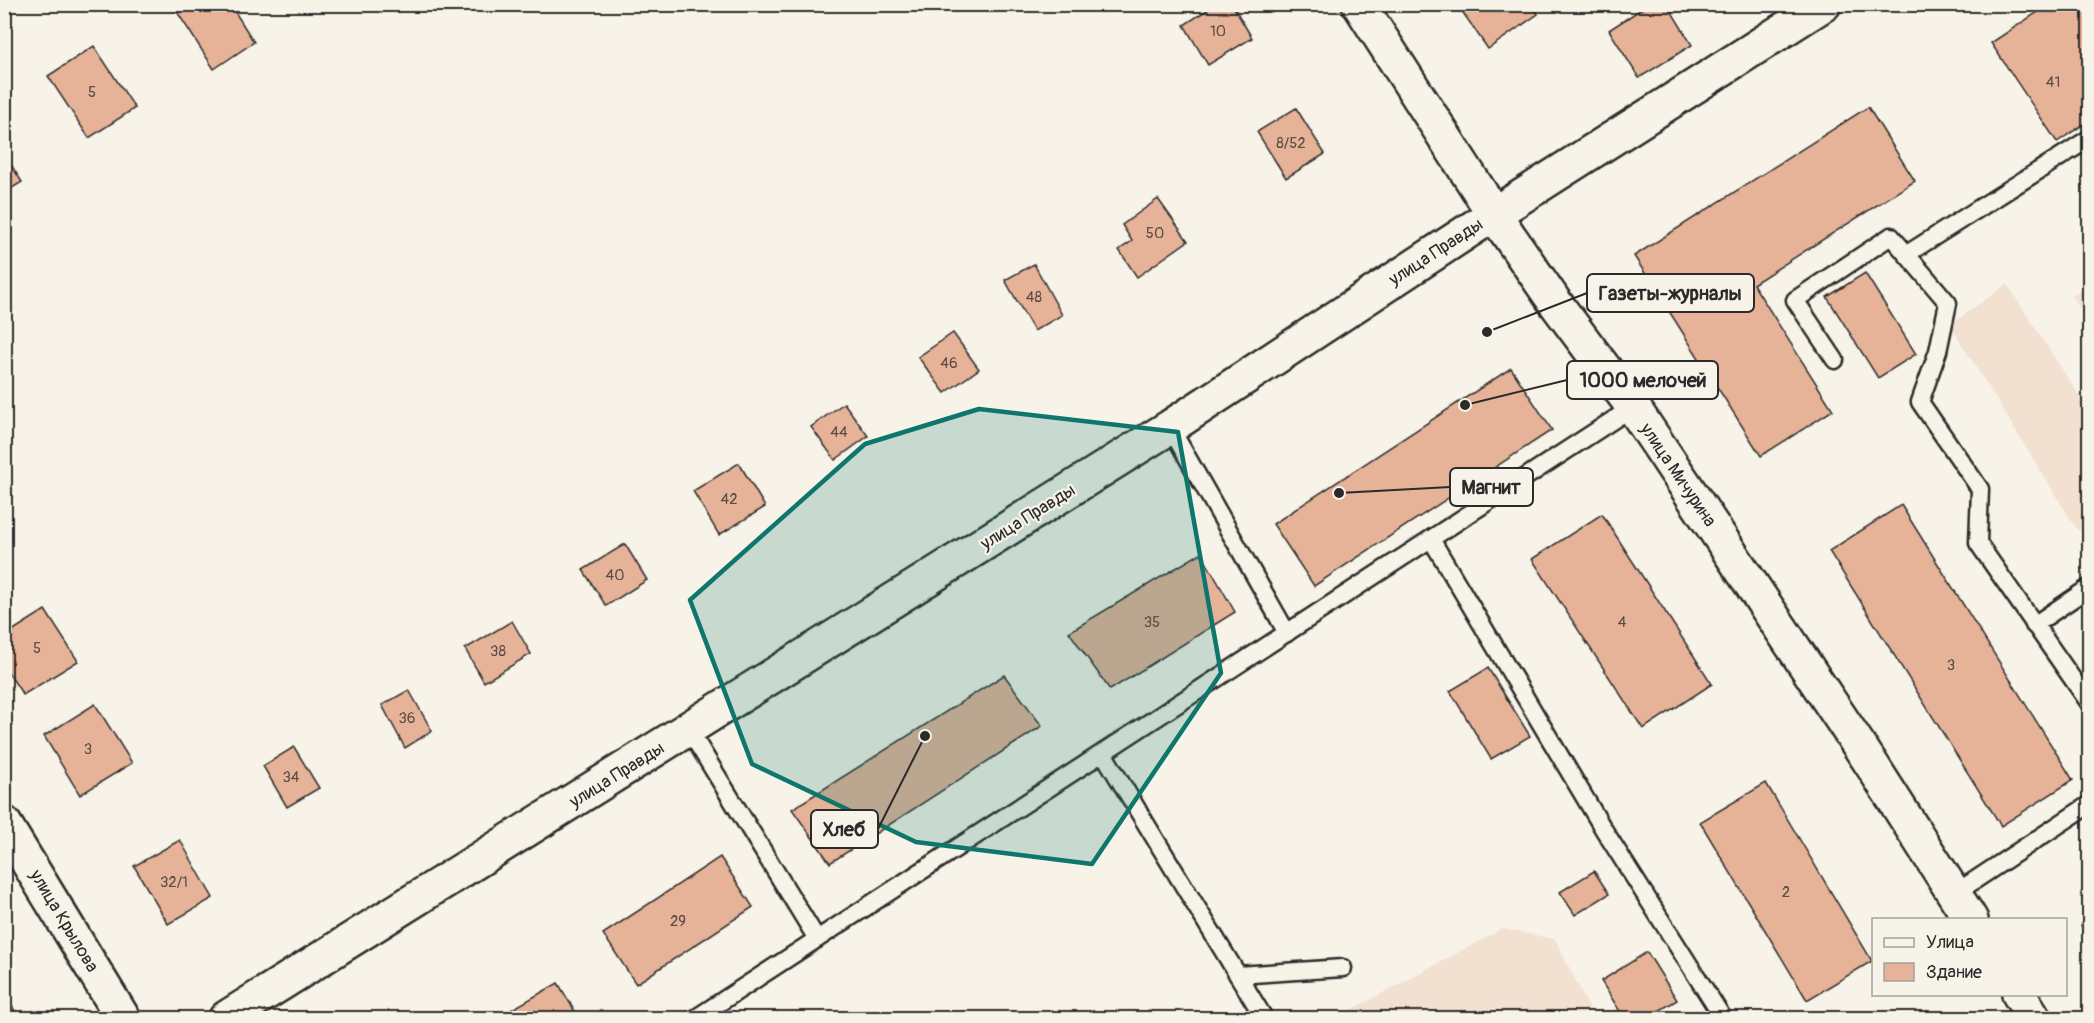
<svg xmlns="http://www.w3.org/2000/svg" width="2094" height="1023" font-family="Pangolin,sans-serif">
  <rect width="100%" height="100%" fill="#f7f3e8"/>
  <filter id="ink" filterUnits="userSpaceOnUse"><feTurbulence type="fractalNoise" baseFrequency=".0167" numOctaves="2"/><feDisplacementMap in="SourceGraphic" scale="12" xChannelSelector="R" yChannelSelector="G"/><feConvolveMatrix kernelMatrix="1 2 1 2 8 2 1 2 1" color-interpolation-filters="sRGB"/></filter>
  <g filter="url(#ink)">
    <g fill="#f2e0d0">
      <path d="M2007,284L2089,411V522L2078,531L1950,325Z"/>
      <path d="M2089,286V323L2072,296Z"/>
      <path d="M1502,929L1555,939L1594,1018H1336Z"/>
    </g>
    <g fill="#e6b398" stroke="#2b2b2b" stroke-width="1.5">
      <path d="M172,4H230L254,42L214,69Z"/>
      <path d="M1216,4H1232L1252,38L1208,65L1184,25Z"/>
      <path d="M1457,4H1532L1538,14L1488,49Z"/>
      <path d="M1649,4H1667L1692,45L1639,78L1609,30Z"/>
      <path d="M2050,4H2090V120L2057,142L1991,43Z"/>
      <path d="M94,46L135,108L89,138L48,76Z"/>
      <path d="M1868,107L1915,181L1753,284L1833,410L1761,456L1634,256Z"/>
      <path d="M1296,108L1325,154L1286,178L1257,132Z"/>
      <path d="M4,154L22,182L4,193Z"/>
      <path d="M1158,199L1188,241L1137,277L1119,250L1132,241L1122,225Z"/>
      <path d="M1034,264L1062,315L1034,331L1005,280Z"/>
      <path d="M1865,273L1916,354L1878,378L1827,297Z"/>
      <path d="M953,333L979,369L945,393L918,357Z"/>
      <path d="M1511,368L1552,430L1314,586L1273,524Z"/>
      <path d="M844,403L868,436L835,460L811,427Z"/>
      <path d="M739,463L765,507L719,535L693,491Z"/>
      <path d="M1901,505L2073,780L2001,826L1829,551Z"/>
      <path d="M1602,514L1712,684L1643,729L1532,559Z"/>
      <path d="M625,544L647,580L606,606L583,570Z"/>
      <path d="M1201,553L1235,612L1110,690L1069,632Z"/>
      <path d="M45,610L78,661L23,695L4,666V636Z"/>
      <path d="M512,621L531,654L484,682L465,649Z"/>
      <path d="M1488,668L1530,736L1491,759L1450,691Z"/>
      <path d="M1004,675L1042,726L830,863L792,809Z"/>
      <path d="M409,690L432,731L405,748L382,705Z"/>
      <path d="M95,704L132,763L80,795L44,736Z"/>
      <path d="M294,747L319,788L287,807L263,766Z"/>
      <path d="M1766,783L1872,961L1807,1000L1700,822Z"/>
      <path d="M180,840L213,898L168,924L134,866Z"/>
      <path d="M720,857L753,907L636,984L603,934Z"/>
      <path d="M1594,871L1609,894L1575,915L1560,892Z"/>
      <path d="M2090,920V939L2081,926Z"/>
      <path d="M1647,952L1677,1000L1647,1018H1624L1601,981Z"/>
      <path d="M558,983L579,1018H497Z"/>
      <path d="M4,994L17,1014L10,1018H4Z"/>
    </g>
    <g fill="none" stroke-linecap="round" stroke-linejoin="round">
      <defs>
        <g id="lane">
          <path d="M1907,254L2090,138"/>
          <path d="M1835,360L1795,300L1891,236L1948,303L1938,351L1920,402L1980,489L1978,543L2090,704"/>
          <path d="M1170,427L1287,633"/>
          <path d="M1431,539L1604,830L1723,1018"/>
          <path d="M2034,625L2090,587"/>
          <path d="M689,730L817,939"/>
          <path d="M1103,753L1264,1018"/>
          <path d="M1954,894L2090,804"/>
          <path d="M1238,975L1343,968"/>
          <path d="M696,1018L1633,407"/>
        </g>
        <g id="street">
          <path d="M1359,4L1494,214L1554,301L1633,407L1870,762L1971,920"/>
          <path d="M4,823L123,1018"/>
          <path d="M2019,994L2034,1018"/>
        </g>
        <path id="secondary" d="M226,1018L1170,427L1494,214L1824,4"/>
      </defs>
      <use href="#lane" stroke="#2b2b2b" stroke-width="21"/>
      <use href="#street" stroke="#2b2b2b" stroke-width="38"/>
      <use href="#secondary" stroke="#2b2b2b" stroke-width="38"/>
      <use href="#lane" stroke="#f7f3e8" stroke-width="16"/>
      <use href="#street" stroke="#f7f3e8" stroke-width="33"/>
      <use href="#secondary" stroke="#f7f3e8" stroke-width="33"/>
    </g>
  </g>
  <path fill="#0f766e" fill-opacity="0.2" stroke="#0f766e" stroke-width="4.5" stroke-linejoin="round" d="M979,409L1178,432L1221,673L1092,864L916,842L752,764L690,600L865,444Z"/>
  <g text-anchor="middle" dominant-baseline="central" stroke-width="4.5" stroke-linejoin="round" paint-order="stroke">
    <g font-size="15" fill="#5a4d46">
      <text x="1218" y="31">10</text>
      <text x="2053" y="82">41</text>
      <text x="92" y="92">5</text>
      <text x="1291" y="143">8/52</text>
      <text x="1155" y="233">50</text>
      <text x="1034" y="297">48</text>
      <text x="949" y="363">46</text>
      <text x="839" y="432">44</text>
      <text x="729" y="499">42</text>
      <text x="615" y="575">40</text>
      <text x="1152" y="622">35</text>
      <text x="1622" y="622">4</text>
      <text x="37" y="648">5</text>
      <text x="498" y="651">38</text>
      <text x="1951" y="665">3</text>
      <text x="407" y="718">36</text>
      <text x="88" y="749">3</text>
      <text x="291" y="777">34</text>
      <text x="174" y="882">32/1</text>
      <text x="1786" y="892">2</text>
      <text x="678" y="921">29</text>
    </g>
    <g font-size="18" fill="#2b2b2b" stroke="#f7f3e8">
      <text transform="translate(1436 252) rotate(-33)">улица Правды</text>
      <text transform="translate(1678 475) rotate(56)">улица Мичурина</text>
      <text transform="translate(1028 517) rotate(-32)">улица Правды</text>
      <text transform="translate(617 775) rotate(-32)">улица Правды</text>
      <text transform="translate(64 921) rotate(59)">улица Крылова</text>
    </g>
  </g>
  <path fill="none" stroke="#2b2b2b" stroke-width="2" d="M1487 332L1587 293M1465 405L1567 380M1339 493L1450 487M925 736L878 829"/>
  <g fill="#2b2b2b" stroke="#f7f3e8" stroke-width="2">
    <circle cx="1487" cy="332" r="6"/>
    <circle cx="1465" cy="405" r="6"/>
    <circle cx="1339" cy="493" r="6"/>
    <circle cx="925" cy="736" r="6"/>
  </g>
  <g fill="#f7f3e8" stroke="#2b2b2b" stroke-width="2">
    <rect x="1587" y="274" width="167" height="38" rx="6"/>
    <rect x="1567" y="361" width="151" height="38" rx="6"/>
    <rect x="1450" y="468" width="83" height="38" rx="6"/>
    <rect x="811" y="810" width="67" height="38" rx="6"/>
  </g>
  <g font-size="20" text-anchor="middle" font-weight="bold" fill="#2b2b2b">
    <text x="1670" y="300">Газеты-журналы</text>
    <text x="1643" y="387">1000 мелочей</text>
    <text x="1491" y="494">Магнит</text>
    <text x="844" y="836">Хлеб</text>
  </g>
  <rect width="2094" height="1023" fill="none" stroke="#f7f3e8" stroke-width="24"/>
  <rect x="12" y="12" width="2070" height="999" fill="none" stroke="#2b2b2b" stroke-width="2" filter="url(#ink)"/>
  <rect x="1872" y="918" width="195" height="78" fill="#f7f3e8" stroke="#a5a39c" stroke-width="1.5"/>
  <rect x="1884" y="938" width="30" height="9" fill="#f7f3e8" stroke="#a5a39c" stroke-width="1.5"/>
  <text x="1926" y="948" font-size="18" fill="#2b2b2b">Улица</text>
  <rect x="1884" y="963" width="30" height="18" fill="#e6b398" stroke="#a5a39c" stroke-width="1.5"/>
  <text x="1926" y="978" font-size="18" fill="#2b2b2b">Здание</text>
</svg>
